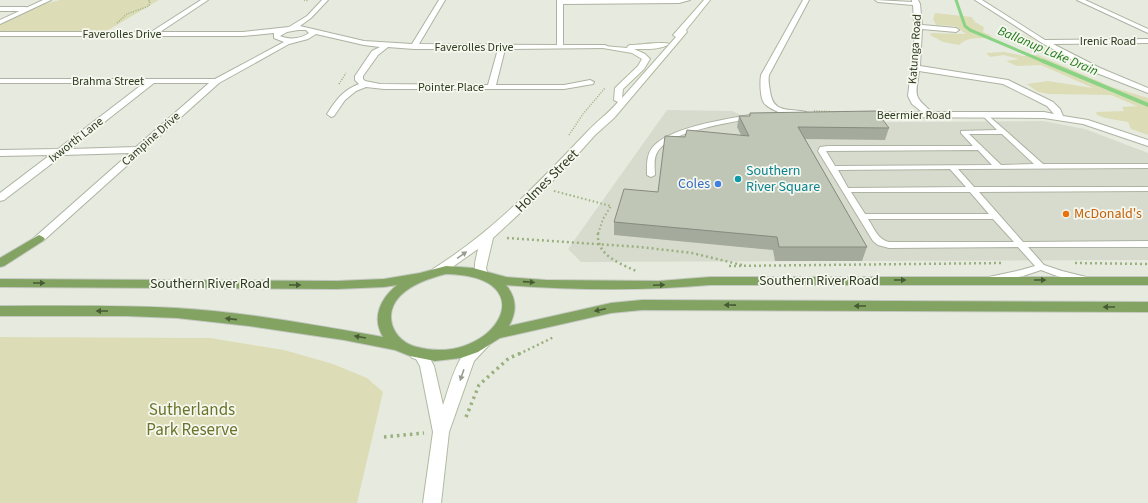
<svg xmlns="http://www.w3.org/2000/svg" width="1148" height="503" font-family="'Source Sans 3',sans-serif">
  <rect width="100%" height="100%" fill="#e7ebdf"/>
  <path fill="#d7dbcd" d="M667,110L732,111L758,123L1043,121L1085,129L1148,153V260L581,262L568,249Z"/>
  <g fill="#dcddb7">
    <path d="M60,0H159L105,32H0V24L40,5Z"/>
    <path d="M935,13L972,17L975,22L984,27L983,32L992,36C980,41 971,34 959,45L943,42L930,35L931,33L966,34L955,26L936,25L933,19Z"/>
    <path d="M1000,31L1029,37L1056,56L1045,55L1036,48L1030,47L1007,38L1008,37Z"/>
    <path d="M1004,52L1024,56L1038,55L1112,87L1148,98V135L1131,129L1128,122L1105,118L1097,115L1096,112L1124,111L1122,107L1137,106L1111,95L1049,94L1038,92L1027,84L1048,81L1093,88L1041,65L1017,66L1006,61L1019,59L1004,55L990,57L986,53Z"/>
    <path d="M0,337L210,338L284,350L333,364L367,378L383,392L357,503H0Z"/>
  </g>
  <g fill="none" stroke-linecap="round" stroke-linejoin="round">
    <path stroke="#8bd384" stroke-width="3" d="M956,0L965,26L970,30L1045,62"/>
    <path stroke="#8bd384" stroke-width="4" d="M1043,61L1148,105"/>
    <defs>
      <g id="service">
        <path d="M984,112L1006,131L1043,164H1148V168L958,169L974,187H1148V191L979,192L1023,242L1148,241V247H1028L1044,265L1062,271L1086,277L1088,279L1083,282L1057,276L1041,270L1023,276L992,282L989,281L987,279L989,277L1021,270L1035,266L1018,247L889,248L878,245L873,241L818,151L820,147L828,146H973L961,133V131L997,130L981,114ZM969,134H1002L1034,164L1001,165ZM978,150L992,165L835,166L826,151ZM838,170L950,169L966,187L848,188ZM851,192H970L989,214H865ZM868,219H993L1014,242H889C878,240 874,228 868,219Z"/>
        <path d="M750,115L752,116V118C730,123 670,131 658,151C653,158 655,167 655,175L651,177L647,175C647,166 646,156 652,148C667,128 726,119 750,115Z"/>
      </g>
      <g id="minor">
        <path d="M201,0H208L160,32H243L289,27L307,16L322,0H328L311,18L300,26L364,41L412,44L439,0H445L419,44L557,45V0H690L679,3L563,4V45H605L609,47L607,48L505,49L496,85H564L590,80L594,82L593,84L564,89H384L366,87L356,91L345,100L334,116L331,117L327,114C336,100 343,90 359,84L355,80V76L372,51L380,47L364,45L316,34L308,39L289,44L219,83L43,241H35L33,239L35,237L130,153L63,155L4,200L0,201V193L50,155L0,156V150L58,149L144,83H0V79H215L284,42L274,38V33L243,36H0V32H151ZM298,30H306L309,33C301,39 289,40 280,36L287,32ZM388,47L414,49H498L488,85L380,84L365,81L363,79V76L378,55ZM154,83H209L136,147L70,149Z"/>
        <path d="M803,0H809L769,75C768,81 769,85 770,91C773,114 788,108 806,112L807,114C799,122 771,111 764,103C760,97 760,82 761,75Z"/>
        <path d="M875,0L912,2V0H918L920,4L922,25L956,28L959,30L956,32L922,29L920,66L1008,80L1053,102L1060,109L1063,116L1088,120L1148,140V146L1083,124L1044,118L860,117L859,115L860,113L863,112H922L912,104L908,96L915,35L913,5L878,2ZM919,71L1003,84L1047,106L1054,114L1044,112H932C912,95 916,96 919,71Z"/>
        <path d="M975,0H982L1045,40L1148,39V43L1053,44L1100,68L1148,88V93L1094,72L1042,43Z"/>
        <path d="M1077,0H1085L1148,29V33Z"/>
        <path d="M0,7H26L29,9L26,11H0Z"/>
      </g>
      <path id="tertiary" d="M43,0H51L0,24V20Z"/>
      <g id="secondary">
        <path d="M704,0H710L686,30L687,32L686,33L614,118L595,135L569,164L535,199L493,238L486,268L488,275L486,278H478C472,268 476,260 478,249L441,275H433L431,272L433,269C495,230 537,184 587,132C597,121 609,113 618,102L614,100L615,88L638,66L642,59L632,53L603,48V46L627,48L628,46L630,45C638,45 666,41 669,44C661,50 644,49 634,49L645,54L650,59L644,69L623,89L622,98L676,37L673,35L674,34Z"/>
        <path d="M483,339L488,340L490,344L474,361L449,432L441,503H423L433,432L420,366L416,359L412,358L410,354L412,350L417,349L426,351L434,366L443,405C451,383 458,346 483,339Z"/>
      </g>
      <g id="primary">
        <path d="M39,235L43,237L45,239L43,241L4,266L0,267V258Z"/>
        <path d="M446,266L473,268L506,277L546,280L659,281L710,277H1148V285H710C642,291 574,290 506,285C517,298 517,312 509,326L611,303L642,300L1148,302V312L642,310L611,313L500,338L478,352L461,358L435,361L410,356L395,350L344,340L249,326L177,318L126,316H0V306C59,306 117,305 176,308C245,312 315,325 383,337C371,317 381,298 397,285L384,287L337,289L0,287V279L337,281L384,279L420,273ZM446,274C549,276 493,367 417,347C393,341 382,315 400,296C412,284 430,278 446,274Z"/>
      </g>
    </defs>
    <use href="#service" stroke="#acb3a2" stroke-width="2"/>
    <use href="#minor" stroke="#acb3a2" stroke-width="2"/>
    <use href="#tertiary" stroke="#acb3a2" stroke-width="2"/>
    <use href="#secondary" stroke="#afbaa0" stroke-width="2"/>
    <use href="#primary" stroke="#c4c8c1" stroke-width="2"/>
    <g stroke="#9ab07e" stroke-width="1.5" stroke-dasharray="1 1.5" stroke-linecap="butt">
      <path d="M304,0L308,1"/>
      <path d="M117,23L127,14L149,6L150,1L147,0"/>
      <path d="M339,84L346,73"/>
      <path d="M814,111L841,112"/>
      <path d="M569,135L583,114L605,88"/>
    </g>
    <path stroke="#9ab07e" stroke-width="2" stroke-dasharray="1.5 2.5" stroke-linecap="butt" d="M554,191L611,206L603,219L598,234"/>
    <g stroke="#9ab07e" stroke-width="2.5" stroke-dasharray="2 3" stroke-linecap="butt">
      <path d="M598,233C596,255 619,263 636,271"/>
      <path d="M507,238L640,247L692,253L742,265"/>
      <path d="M1075,263L1148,264"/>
      <path d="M729,266L1004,263"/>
      <path d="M519,354L554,337"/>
    </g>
    <g stroke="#9ab07e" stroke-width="3.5" stroke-dasharray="2.5 4" stroke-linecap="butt">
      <path d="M466,417L479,385L509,358L521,353"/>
      <path d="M384,437L424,433"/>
    </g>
    <use href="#service" fill="#fff" fill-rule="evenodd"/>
    <use href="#minor" fill="#fff" fill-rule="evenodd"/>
    <use href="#tertiary" fill="#fff" fill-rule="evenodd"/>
    <use href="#secondary" fill="#fff" fill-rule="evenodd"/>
    <use href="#primary" fill="#82a362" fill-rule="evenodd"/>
  </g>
  <path fill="#a4aa9c" d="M750,113L889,128L885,140L805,139L867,247L862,261H775L773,250L614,235V222L658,192L685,137L741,135L737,127L739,116H749Z"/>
  <path fill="#bfc6b5" stroke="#868b7f" d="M876,111L889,128L798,127L867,247H779L777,237L614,222L624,189L658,192L665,136L685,137L687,130L749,136L739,116H750V113Z"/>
  <defs><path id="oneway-solid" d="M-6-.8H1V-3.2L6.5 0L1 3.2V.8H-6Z"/></defs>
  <g fill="#969e90">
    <use href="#oneway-solid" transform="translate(462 255) rotate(-35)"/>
    <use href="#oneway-solid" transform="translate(462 375) rotate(109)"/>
  </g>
  <g fill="#475b34">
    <use href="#oneway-solid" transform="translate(900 280)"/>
    <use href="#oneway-solid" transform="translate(1040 280)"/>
    <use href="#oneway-solid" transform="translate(529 282) rotate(4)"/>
    <use href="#oneway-solid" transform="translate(39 283)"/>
    <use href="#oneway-solid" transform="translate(295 285)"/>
    <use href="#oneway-solid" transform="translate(659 285) rotate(-2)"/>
    <use href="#oneway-solid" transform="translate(730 305) rotate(-179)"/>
    <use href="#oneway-solid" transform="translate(860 306) rotate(-180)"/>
    <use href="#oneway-solid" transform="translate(1109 307) rotate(-180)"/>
    <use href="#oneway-solid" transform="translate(600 310) rotate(168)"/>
    <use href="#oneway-solid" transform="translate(102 311) rotate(-180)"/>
    <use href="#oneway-solid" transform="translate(231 319) rotate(-174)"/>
    <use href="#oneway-solid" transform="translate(360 337) rotate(-170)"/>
  </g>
  <circle fill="#0f9aa8" stroke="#f6f8f0" stroke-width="1.5" cx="738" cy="179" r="4"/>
  <circle fill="#3f7fe0" stroke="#f6f8f0" stroke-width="1.5" cx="718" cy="184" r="4"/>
  <circle fill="#e8710a" stroke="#f6f8f0" stroke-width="1.5" cx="1066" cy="214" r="4"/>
  <g text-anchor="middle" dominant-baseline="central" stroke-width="3.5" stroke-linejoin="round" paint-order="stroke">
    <g font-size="12" fill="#2e3c20" stroke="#f6f8f0">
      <text x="122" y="34">Faverolles Drive</text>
      <text x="1108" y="41">Irenic Road</text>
      <text x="474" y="47">Faverolles Drive</text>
      <text transform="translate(915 49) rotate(-86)">Katunga Road</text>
      <text x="108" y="81">Brahma Street</text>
      <text x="451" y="87">Pointer Place</text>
      <text x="914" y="115">Beermier Road</text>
      <text transform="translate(151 139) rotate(-42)">Campine Drive</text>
      <text transform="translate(76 140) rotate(-38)">Ixworth Lane</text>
    </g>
    <g font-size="13" font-style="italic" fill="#1f7a18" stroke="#f6f8f0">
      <text transform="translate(1048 51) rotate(23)">Ballanup Lake Drain</text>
    </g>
    <g font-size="14" fill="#0d838f" stroke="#f6f8f0" text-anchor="start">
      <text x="746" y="171">Southern<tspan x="746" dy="16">River Square</tspan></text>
    </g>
    <g font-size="14" fill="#2e3c20" stroke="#f6f8f0">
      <text transform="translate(547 181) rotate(-45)">Holmes Street</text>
      <text x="819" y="281">Southern River Road</text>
      <text x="210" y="284">Southern River Road</text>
    </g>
    <g font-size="14" fill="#366cbe" stroke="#f6f8f0" text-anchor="end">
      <text x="710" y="184">Coles</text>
    </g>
    <g font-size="14" fill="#c56008" stroke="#f6f8f0" text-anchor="start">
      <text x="1074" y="214">McDonald's</text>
    </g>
    <g font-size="17" fill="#697428" stroke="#f6f8f0">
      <text x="192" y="410">Sutherlands<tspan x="192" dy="20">Park Reserve</tspan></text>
    </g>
  </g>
</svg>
